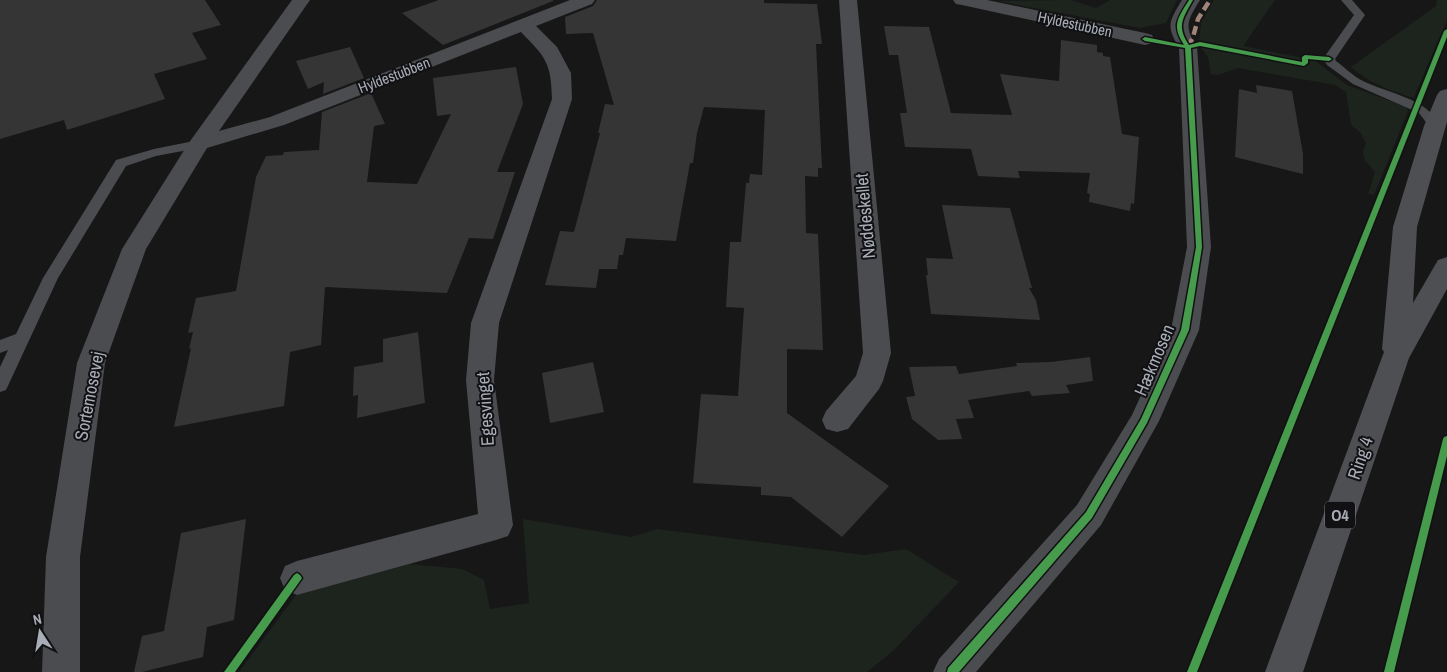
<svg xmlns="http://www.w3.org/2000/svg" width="1447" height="672" font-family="'Archivo Narrow',sans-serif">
  <rect width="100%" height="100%" fill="#171717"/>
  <g fill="#1d241e">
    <path d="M1071,0L1096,8L1110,0H1177L1166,23L1140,28L998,1Z"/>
    <path d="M1214,0H1275L1243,46L1303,58L1302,63L1199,42L1201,23Z"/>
    <path d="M1437,0H1447V20L1414,97H1410C1389,90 1367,82 1351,67L1436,6Z"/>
    <path d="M1200,46L1303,65L1308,64V59L1314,60L1347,85L1406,107L1408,111L1374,195L1368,194L1375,172L1365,160L1363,152L1366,143L1360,132L1351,125L1346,92L1335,85L1238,68L1217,75L1211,74L1208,57Z"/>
    <path d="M523,519L631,537L657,529L864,555L906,549L959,582L893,651L867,672H239L296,595L410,564L462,569L484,580L490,609L529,603Z"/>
  </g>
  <g fill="#353536">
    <path d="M0,0H205L221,25L192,33L207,59L154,74L165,99L67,130L64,120L0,139Z"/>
    <path d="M439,0H553V1L443,45L402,13Z"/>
    <path d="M597,0H764V3L817,4L822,44H816L822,168H818V177L805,176L806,233L818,234L823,350L787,349V413L889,486L842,537L791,497L761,495V487L693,483L701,394L738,396L744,308L726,307L730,242H741L746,183H749L750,174L762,175L765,110L704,107L697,133L693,163H690L676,241L626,238L623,255H619L617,269H599L596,288L545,285L560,231L574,232L600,133H598L605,104L614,105L593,33L566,34L565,17L593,6Z"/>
    <path d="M884,26L929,27L951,113L1012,115L1000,74L1059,81L1061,40L1097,45V52L1103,53V56L1110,57L1122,134L1139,137L1134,204L1131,203L1130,211L1089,202L1090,194L1087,193L1090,173L1018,171L1020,178L978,176L971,149L905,147L900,113H907L898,55H889Z"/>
    <path d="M350,47L364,78L323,94L324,82L308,89L296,61Z"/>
    <path d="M516,67L523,104L497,172H515L493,239L469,238L447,293L325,287L321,345L290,352L284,406L174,427L191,348L189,349L193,332L188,333L196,298L236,291L256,177L266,156L283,155L284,152L319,150L322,112L371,93L385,124L374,126L367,182L417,184L451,114L437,116L433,78Z"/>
    <path d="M1256,85L1292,91L1303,154V174L1235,157L1239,89L1257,93Z"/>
    <path d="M942,205L1010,208L1032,288H1029L1036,300L1040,320L931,314L926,275H928L926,258L953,259Z"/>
    <path d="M418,332L425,403L357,418L358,395L353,396L354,367L383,362V339Z"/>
    <path d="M1090,357L1093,381L1066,385L1070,393L1032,396L1029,391L968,400L974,418L956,419L962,439L938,440L912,419L906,397L915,396L909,367L956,366L959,374L1017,366L1016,363L1051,362Z"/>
    <path d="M593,362L604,412L550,423L542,373Z"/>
    <path d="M246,519L234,620L207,627L203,657L142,672H134L142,636L164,631L181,533Z"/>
  </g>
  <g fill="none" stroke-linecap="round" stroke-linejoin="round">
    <g fill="#4b4c50" fill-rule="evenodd">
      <path d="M1341,0H1352L1365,15L1335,59L1336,61C1344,67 1352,75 1361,80C1388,94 1426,97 1441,126L1439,129H1431L1419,113L1353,84L1327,65L1323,59L1354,15Z"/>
      <path d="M199,140L205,144L204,147L156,156L126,166L58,278L6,390L0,392V367L8,350L0,353V340L16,334L43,278L116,160L154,149Z"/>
    </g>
    <g fill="#4b4c50" fill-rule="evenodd">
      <path d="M292,0H310L219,131L270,117L570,0H595L592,4L536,26L557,47L571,73L572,99L499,323L494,380L513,525L508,536L496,540L297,595L285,590L280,578L285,566L297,561L478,514L466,380L471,323L552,99C551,62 546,58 521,32L284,125L207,148L146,249L105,363L80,557V672H42L46,557L77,363L122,249L188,144Z"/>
      <path d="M839,0H857L891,353L883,381L879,389L848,429L837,432L826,429L822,420L826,411L856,376L863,353Z"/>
      <path d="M953,0H987L1145,33L1152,35L1154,39L1152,43L1145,45L962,5L956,4Z"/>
      <path d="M1182,0H1200C1188,20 1183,26 1197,47L1211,247L1199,330L1159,421L1101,525L976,672H933L939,659L1077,505L1132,415L1171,330L1187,247L1179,47C1165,26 1170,20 1182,0Z"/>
    </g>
    <path fill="#4d4f52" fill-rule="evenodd" d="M1447,89V122L1417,227L1413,303L1438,260L1447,257V289L1409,358L1303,672H1265L1384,352L1382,349L1393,227L1424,126L1437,95L1440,91Z"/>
    <path stroke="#a18479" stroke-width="4.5" stroke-dasharray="9 4.5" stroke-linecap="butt" d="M1188,47L1193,37L1198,19L1210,0"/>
    <defs>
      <g id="cycleway">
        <path d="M1189,0H1193C1183,18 1176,26 1189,45L1200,42L1302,62V57L1305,55L1329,57L1332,59L1329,61L1308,59V63L1304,66L1200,46L1191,48L1202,247L1189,330L1147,423L1092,518L959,672H947L948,668L1086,512L1141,419L1181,330L1196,247L1185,48L1145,41L1142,39L1145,37L1184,45C1171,25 1178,18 1189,0Z"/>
        <path d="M1447,29V37L1197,672H1187L1444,31Z"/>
        <path d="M1447,436V456L1394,672H1384L1443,439L1444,437Z"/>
        <path d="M297,573L300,575L302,578L300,581L235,672H224L294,575Z"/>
      </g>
    </defs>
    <use href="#cycleway" stroke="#111113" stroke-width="3"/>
    <use href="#cycleway" fill="#469c4c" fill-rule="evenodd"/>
  </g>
  <g text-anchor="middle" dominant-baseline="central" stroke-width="4" stroke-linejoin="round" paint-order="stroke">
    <g font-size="15" fill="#a8adb8" stroke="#111113">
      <text transform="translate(1075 24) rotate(12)">Hyldestubben</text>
      <text transform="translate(394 75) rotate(-21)">Hyldestubben</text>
    </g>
    <rect fill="#111113" stroke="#7b7e86" stroke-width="1" x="1325" y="501.5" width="30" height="27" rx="4"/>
    <g font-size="16" font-weight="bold" fill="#a8adb8">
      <text x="1340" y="515">O4</text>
    </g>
    <g font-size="18" fill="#a8adb8" stroke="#111113">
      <text transform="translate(865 216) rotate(-95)">Nøddeskellet</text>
      <text transform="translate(1154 360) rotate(-67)">Hækmosen</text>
      <text transform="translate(89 396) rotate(-79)">Sortemosevej</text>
      <text transform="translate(485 409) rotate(-94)">Egesvinget</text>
      <text transform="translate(1360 458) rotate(-71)">Ring 4</text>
    </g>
  </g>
  <g transform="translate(40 632) rotate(348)" stroke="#111113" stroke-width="4" paint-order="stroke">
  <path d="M0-4L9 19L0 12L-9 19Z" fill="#a8adb8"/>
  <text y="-8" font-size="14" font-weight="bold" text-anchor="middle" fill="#a8adb8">N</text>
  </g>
</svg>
